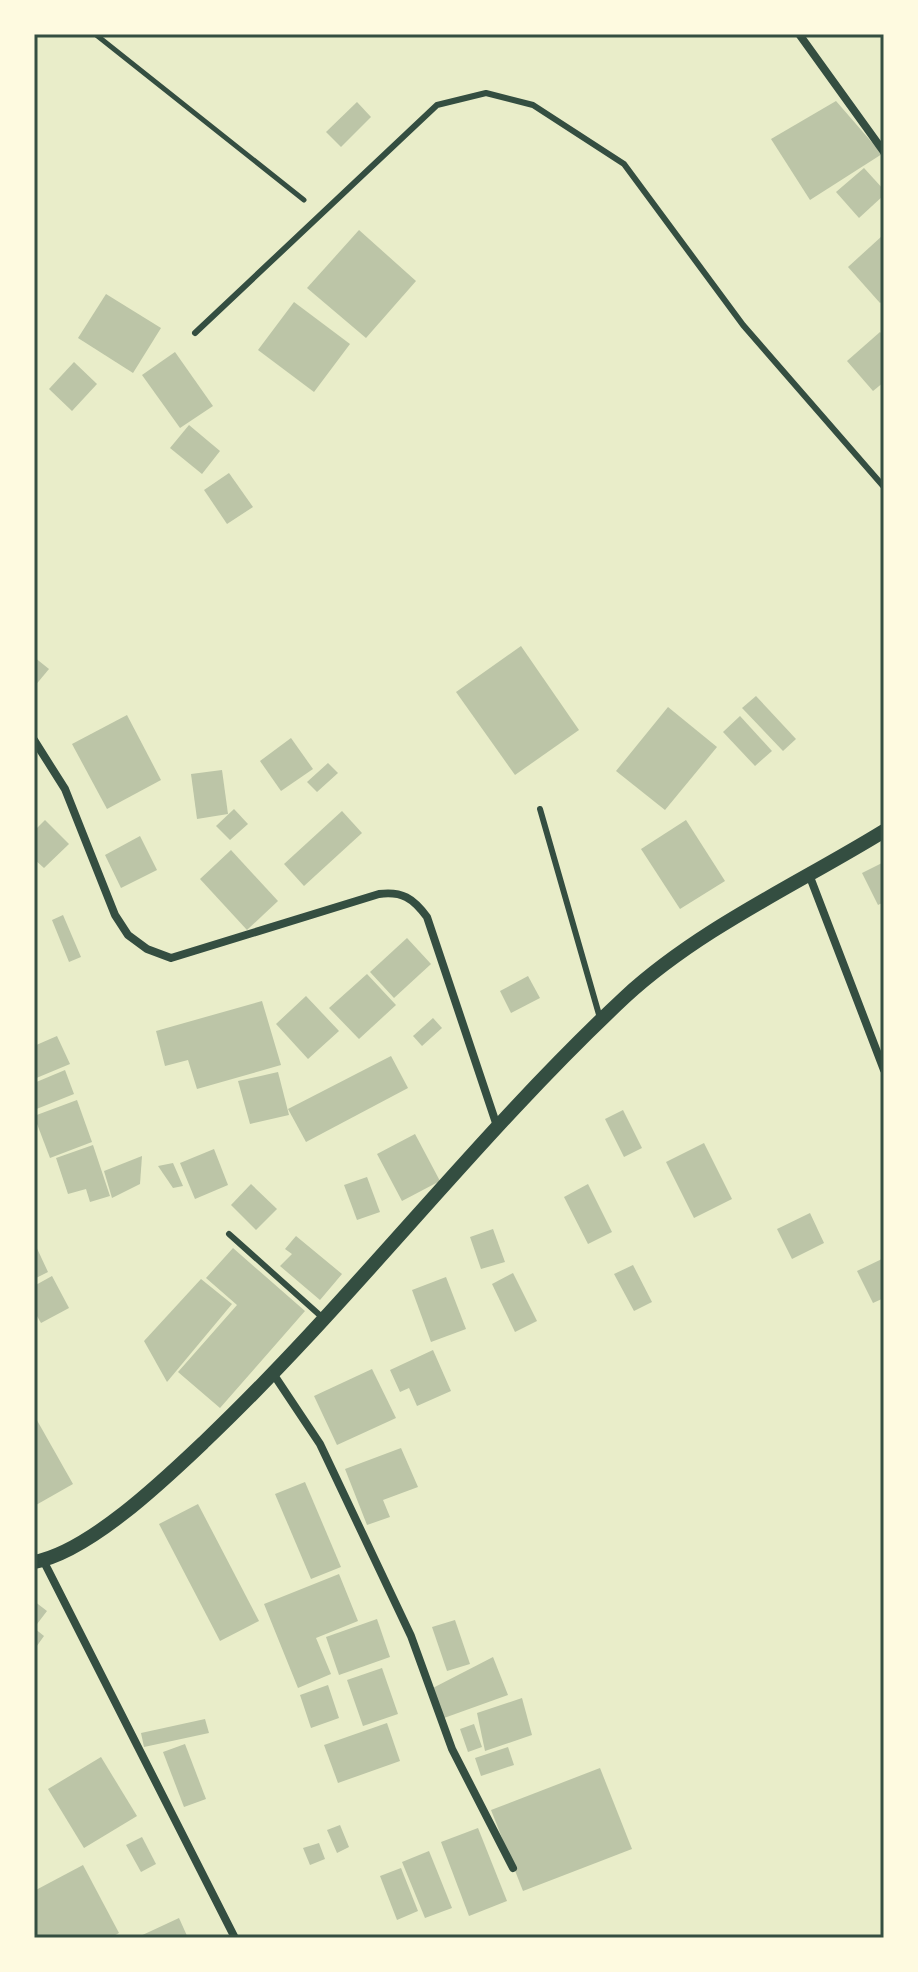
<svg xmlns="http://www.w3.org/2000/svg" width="918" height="1972" font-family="'Archivo Narrow',sans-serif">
  <rect width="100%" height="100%" fill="#e9edc9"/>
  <g fill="#bcc5a7">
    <path d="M836,101L882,154L810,200L771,139Z"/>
    <path d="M357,102L371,117L341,147L326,132Z"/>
    <path d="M864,168L884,190V195L859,218L836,192Z"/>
    <path d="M359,230L416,281L366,338L307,288Z"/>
    <path d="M882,236L884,300L880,303L848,267Z"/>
    <path d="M106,294L161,328L133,373L78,338Z"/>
    <path d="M294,302L350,344L314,392L258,350Z"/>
    <path d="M880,332L884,336V382L873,391L847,361Z"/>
    <path d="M175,352L213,406L180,428L142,375Z"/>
    <path d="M74,362L97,384L72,411L49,389Z"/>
    <path d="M189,425L220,451L202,474L170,448Z"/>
    <path d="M229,473L253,507L227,524L204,490Z"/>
    <path d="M521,646L579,730L515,775L456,692Z"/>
    <path d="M34,657L49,669L34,687Z"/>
    <path d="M756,696L796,739L783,751L742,708Z"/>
    <path d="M668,707L717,747L665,810L616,771Z"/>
    <path d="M127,715L161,780L107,809L72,744Z"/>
    <path d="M740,716L772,751L755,766L723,732Z"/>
    <path d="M291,738L313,769L281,791L260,761Z"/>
    <path d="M328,763L338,773L317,792L307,782Z"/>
    <path d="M222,770L228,814L197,819L191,774Z"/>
    <path d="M234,809L248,824L230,840L216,826Z"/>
    <path d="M342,811L362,833L304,886L284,864Z"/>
    <path d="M45,820L69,844L44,868L34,859V831Z"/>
    <path d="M686,820L725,881L680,909L641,849Z"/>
    <path d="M140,836L157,870L121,888L105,855Z"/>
    <path d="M231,850L278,901L247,930L200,879Z"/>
    <path d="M884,862V902L878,905L862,873Z"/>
    <path d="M63,915L81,957L69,962L52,920Z"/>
    <path d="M407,938L431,964L394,998L370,972Z"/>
    <path d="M367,974L396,1005L359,1039L329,1008Z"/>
    <path d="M528,976L540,998L511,1013L500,991Z"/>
    <path d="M306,996L339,1031L308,1059L276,1024Z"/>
    <path d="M262,1001L281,1065L197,1089L188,1060L165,1066L156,1031Z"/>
    <path d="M433,1018L442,1028L422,1046L413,1036Z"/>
    <path d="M57,1036L70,1064L34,1079V1046Z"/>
    <path d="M391,1056L408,1088L306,1142L288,1109Z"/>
    <path d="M65,1070L74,1094L34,1110V1083Z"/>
    <path d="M278,1072L289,1115L250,1124L238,1081Z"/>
    <path d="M77,1100L92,1142L50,1158L34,1116Z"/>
    <path d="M623,1110L642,1148L624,1157L605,1119Z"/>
    <path d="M415,1134L440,1181L402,1201L377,1154Z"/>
    <path d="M704,1143L732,1199L694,1218L666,1162Z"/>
    <path d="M93,1145L110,1196L90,1202L86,1189L68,1194L56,1158Z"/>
    <path d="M214,1149L228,1185L195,1199L180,1163Z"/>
    <path d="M142,1156L140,1184L112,1198L104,1171Z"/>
    <path d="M173,1163L183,1186L173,1188L158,1166Z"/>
    <path d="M367,1177L380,1212L357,1220L344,1185Z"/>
    <path d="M251,1184L277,1209L256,1230L231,1205Z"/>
    <path d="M588,1184L612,1232L588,1244L564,1197Z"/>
    <path d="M810,1213L824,1243L792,1259L777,1229Z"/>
    <path d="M493,1229L505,1262L481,1269L470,1237Z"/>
    <path d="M296,1236L342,1274L320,1300L280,1266L292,1254L285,1249Z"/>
    <path d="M34,1242L48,1272L34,1279Z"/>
    <path d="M233,1248L305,1311L220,1408L178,1372L237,1305L206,1278Z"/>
    <path d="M884,1258V1298L873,1303L857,1271Z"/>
    <path d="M633,1265L652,1302L634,1311L614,1274Z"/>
    <path d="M513,1273L537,1321L515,1332L492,1284Z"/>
    <path d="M52,1276L69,1308L41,1323L34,1311V1286Z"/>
    <path d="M446,1277L466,1329L431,1342L412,1290Z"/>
    <path d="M201,1279L232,1304L167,1382L144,1341Z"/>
    <path d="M433,1350L451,1391L417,1406L409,1388L400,1392L390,1370Z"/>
    <path d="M372,1369L396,1418L337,1445L314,1396Z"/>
    <path d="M34,1415L73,1484L36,1505L34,1502Z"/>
    <path d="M401,1448L418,1487L383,1500L390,1517L367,1525L345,1469Z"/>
    <path d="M305,1482L341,1567L311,1579L275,1494Z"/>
    <path d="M198,1504L259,1621L220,1641L159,1524Z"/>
    <path d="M339,1574L358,1621L316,1638L331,1674L298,1688L264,1604Z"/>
    <path d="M34,1601L47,1611L34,1628L44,1636L34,1650Z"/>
    <path d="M377,1619L390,1657L339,1675L326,1637Z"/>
    <path d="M455,1620L470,1664L447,1671L432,1627Z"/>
    <path d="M493,1657L508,1695L444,1718L429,1690Z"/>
    <path d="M382,1668L398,1714L363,1726L347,1680Z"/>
    <path d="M328,1685L339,1718L311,1728L300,1695Z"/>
    <path d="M522,1698L532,1735L485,1751L477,1713Z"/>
    <path d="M205,1719L209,1733L144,1747L141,1733Z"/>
    <path d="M387,1723L400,1761L338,1783L324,1745Z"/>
    <path d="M474,1724L482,1747L468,1752L460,1729Z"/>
    <path d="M185,1744L206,1799L184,1807L163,1752Z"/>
    <path d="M508,1747L514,1765L481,1776L475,1758Z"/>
    <path d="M101,1757L137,1816L84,1848L48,1789Z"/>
    <path d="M600,1768L632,1849L523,1891L491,1810Z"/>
    <path d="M340,1825L349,1847L337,1853L327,1830Z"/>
    <path d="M478,1828L507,1901L469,1916L441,1842Z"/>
    <path d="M142,1837L156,1864L141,1872L126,1845Z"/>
    <path d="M319,1843L325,1859L310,1865L303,1848Z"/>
    <path d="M429,1851L452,1908L425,1918L402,1862Z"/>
    <path d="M83,1865L119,1933L110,1938H34V1891Z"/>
    <path d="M401,1868L418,1911L397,1920L380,1876Z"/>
    <path d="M179,1918L188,1938H136Z"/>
  </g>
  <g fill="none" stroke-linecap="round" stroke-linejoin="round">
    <path stroke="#344e41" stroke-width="5" d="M95,34L304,200"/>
    <g stroke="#344e41" stroke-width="6">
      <path d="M195,333L437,105L486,93L533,105L624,164L743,325L884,487"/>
      <path d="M540,809L600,1018"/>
      <path d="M229,1234L323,1318"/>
    </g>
    <g stroke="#344e41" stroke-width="8">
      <path d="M799,34L884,152"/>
      <path d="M34,740L65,789L115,915L128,935L147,949L171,958L379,894C402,891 413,898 427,917L498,1129"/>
      <path d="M810,877L884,1070"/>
      <path d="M274,1375L320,1444L411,1636L452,1749L513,1868"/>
      <path d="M43,1560L235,1938"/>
    </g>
    <path stroke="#344e41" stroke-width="14" d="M34,1562C89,1552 165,1479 205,1441C353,1300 477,1135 625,997C700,928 798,884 884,831"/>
  </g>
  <rect width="918" height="1972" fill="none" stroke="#fefae0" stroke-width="72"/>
  <rect x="36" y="36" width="846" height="1900" fill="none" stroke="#344e41" stroke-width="3"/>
</svg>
